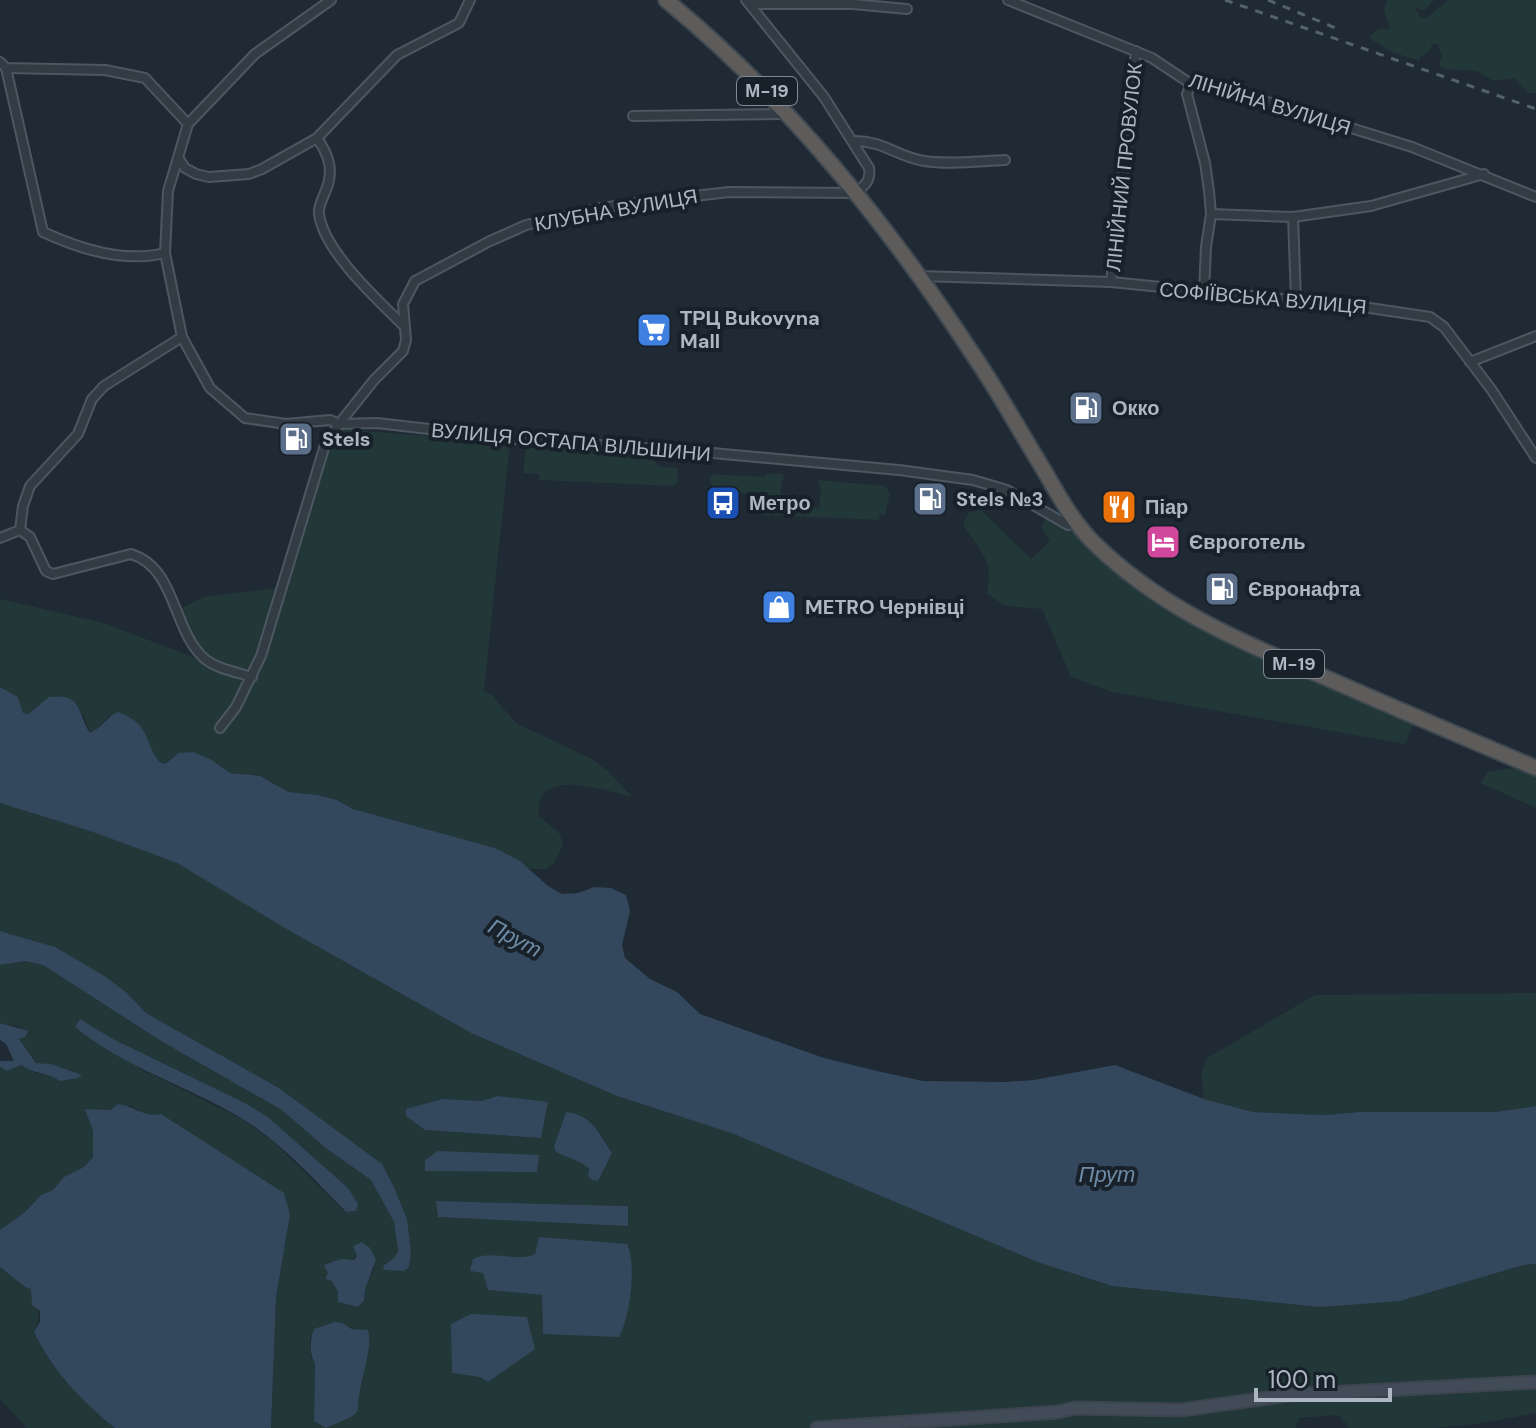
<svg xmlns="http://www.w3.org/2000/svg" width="1536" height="1428" font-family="'DM Sans',sans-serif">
  <rect width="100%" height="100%" fill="#1f2a35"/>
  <g fill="#223737" fill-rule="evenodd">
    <path d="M1387,0H1434L1426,9L1421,10L1415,7L1420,17L1425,19L1448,0H1536V93H1529L1514,78L1493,81L1477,71L1445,69L1439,65L1442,55L1437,44H1432L1430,51L1420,57V61L1391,52L1371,39V35L1379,29H1390L1384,10Z"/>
    <path d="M324,428L510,442L484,690L491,694L516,723L590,758L607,770L632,797C603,790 534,765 539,816L560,834L563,844L554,863L546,869H528L495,848L353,809L338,800L318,795L290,792L270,781L230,773L212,760L170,759L165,764L159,762L109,716L96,730L90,733L83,714L39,704L28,715L23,714L18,697L0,687V599L104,623L195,658L174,612L204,597L276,588L289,553Z"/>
    <path d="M526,447L650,453L658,466L677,468L678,481L674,486L539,480V474L523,473Z"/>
    <path d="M768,473L784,474L780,491L782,497V511L798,512L799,508H819L821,490L818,480L885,486L890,493L885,515H879V520L763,515L764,494L714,491L709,479L712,474L764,477Z"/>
    <path d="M981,510L1031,559L1050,541L1041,527L1048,515L1091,540L1152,598L1414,723L1405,744L1112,692L1071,677L1042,609L1005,606L987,593C995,557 977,551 963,523L969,512Z"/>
    <path d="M1516,767L1536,775V808L1480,783L1488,772Z"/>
    <path d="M0,803L90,831L177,863L283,927L471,1033L617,1096L734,1134L1040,1263L1111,1286L1173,1291L1400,1301L1524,1265L1536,1264V1413L1477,1424L1433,1428H1350L1338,1415L1299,1418L1296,1428H327L341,1421L361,1387L368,1351L359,1329C350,1329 347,1324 339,1323C328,1321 318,1332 310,1339L311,1357L315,1364L314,1421L326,1428H271L276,1298L290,1214L170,1120L161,1114C148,1117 141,1112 130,1105L93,1131V1157L84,1167L64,1177L53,1190L41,1195L25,1212L0,1230V1067L7,1071L20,1065L36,1073L51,1075L44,1063H37L18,1038L21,1027L0,1023V965L25,961L43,965L161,1041L282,1110L327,1149L371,1180L394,1222L398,1251L394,1258L383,1266L409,1268L411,1251L407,1219L394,1187L381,1164L279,1088L146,1013L127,993L55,947L0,931ZM81,1019L115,1040L243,1102L268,1117L348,1188L345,1212L274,1142L242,1119L139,1068ZM497,1096L541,1138L425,1130L407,1109L442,1099L482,1101ZM567,1112C591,1114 600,1134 612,1153L601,1175L575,1158ZM436,1201L627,1206L628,1225L439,1217ZM355,1251L375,1266L365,1290L364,1301L358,1307L338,1302V1292L332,1281L325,1279L328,1273L357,1256ZM535,1254L619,1337L542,1295L488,1290L483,1273Z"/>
    <path d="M1536,993V1106L1495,1112H1359L1324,1115L1253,1112L1204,1099L1201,1074L1207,1058L1315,995Z"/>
    <path d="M0,1267L25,1287L31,1288C38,1305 43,1316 34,1332C53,1371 81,1401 115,1428H27L0,1399Z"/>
  </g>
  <g fill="#33485c">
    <path d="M0,687L18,697L23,713L28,714L49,697C83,693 76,711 90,733C102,728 106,717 118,712C151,725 142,737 159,762L165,764L179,753L193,752L212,760L230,773L260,776L289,792L318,795L337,800L353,809L495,848L520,861L548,886L562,894L578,893L594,887L611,888L626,895L630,911L622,945L625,958L650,979L677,992L700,1014L824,1058L877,1071L923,1081L1005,1082L1034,1080L1115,1065L1204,1099L1253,1112L1324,1115L1359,1112H1495L1536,1106V1264L1524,1265L1400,1301L1321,1307L1112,1286L1040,1263L734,1134L617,1096L471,1033L283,927L177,863L90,831L0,803Z"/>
    <path d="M0,931L55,947L106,977L127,993L146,1013L279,1088L382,1164L394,1187L407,1219L411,1251L409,1267L404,1271L384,1270L383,1266L394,1258L398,1251L394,1222L371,1180L327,1149L282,1110L161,1041L43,965L25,961L0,965Z"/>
    <path d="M80,1019L115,1040L243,1102L268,1117L348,1188L358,1204L356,1211L346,1212C314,1179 281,1142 241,1118C186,1085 125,1068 75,1027Z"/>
    <path d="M0,1023L28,1031L25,1037L19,1039L36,1063L51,1064L82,1075L78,1078L60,1081C47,1072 33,1074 21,1065L7,1071L0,1067V1061H14L6,1044L0,1040Z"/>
    <path d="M497,1096L548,1102L541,1138L425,1130L406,1116V1109L442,1099L482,1101Z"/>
    <path d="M118,1104C134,1106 145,1118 161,1114L284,1193L290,1214L276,1298L271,1428H115C81,1401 53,1371 34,1332L40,1322V1311L32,1305L31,1289L25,1287L0,1267V1230L25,1212L41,1195L53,1190L64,1177L84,1167L93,1157V1131L85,1109L111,1110Z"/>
    <path d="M566,1112C592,1114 599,1134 612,1153L598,1181L592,1180L588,1176L589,1168C578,1160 568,1158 556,1152L554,1147Z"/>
    <path d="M438,1151L539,1155L537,1172L425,1171V1160Z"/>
    <path d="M436,1201L628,1206V1226L438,1217Z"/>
    <path d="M539,1237L627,1244C637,1264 630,1318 619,1337L543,1334L542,1295L488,1290L483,1273L470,1271L473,1259C492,1249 517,1263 535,1254Z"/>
    <path d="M362,1242L370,1248L376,1259L365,1290L364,1301L358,1307L338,1302V1292L332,1281L325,1279L328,1273L324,1265L341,1259L354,1260L357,1256L353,1246Z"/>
    <path d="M471,1314L527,1317L535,1349L488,1382L480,1377L452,1373L451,1324Z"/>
    <path d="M335,1322L342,1323L352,1329L368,1330C374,1350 357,1386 358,1411L351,1417L326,1428L314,1421L315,1364C309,1353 310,1340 314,1329Z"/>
  </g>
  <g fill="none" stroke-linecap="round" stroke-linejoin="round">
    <defs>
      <g id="minor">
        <path d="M331,0L255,54L188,124L168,191L165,253L182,337L210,388L245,418L286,424L330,420L339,424L377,423L524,440L702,452L899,470L973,480L1007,490L1068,525L1077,521"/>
        <path d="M1008,0L1152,58L1191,84L1200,81L1412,147L1536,197"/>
        <path d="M750,4H853L907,9"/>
        <path d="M0,62L6,68L105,70L145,78L188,124"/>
        <path d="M6,68L43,232C80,249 123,263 165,253"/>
        <path d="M1191,84L1187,94L1205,163L1209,191L1211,214L1206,247L1204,291"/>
        <path d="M633,116L784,114"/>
        <path d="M317,138C329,155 334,171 326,190C323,198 318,206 319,214C324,252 379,301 405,327"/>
        <path d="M853,141C885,141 895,156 924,161C950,165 979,161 1005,160"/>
        <path d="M179,159L185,168L196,174L209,177L249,174L262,169L317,138L397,55L459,23L470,0"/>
        <path d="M1211,214L1293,217L1296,300"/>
        <path d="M1293,217L1371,206L1484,174"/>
        <path d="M920,276L1111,282L1363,307L1430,317L1444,327L1491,389L1536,458"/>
        <path d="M1111,282L1136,51"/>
        <path d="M1470,362L1536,336"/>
        <path d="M20,530L30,537L46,571L53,574L131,554C177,568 172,631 205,659C217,669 237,672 252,677"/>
        <path d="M0,538L20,530L23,506L30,486L78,434L92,399L104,386L182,337"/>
        <path d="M220,728L236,707L261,656L325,445L339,424L374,380L403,351L406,340L403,304L415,281L488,242L526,225L595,209L643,202L729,192L856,193C865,185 871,181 869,168L824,97L746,0"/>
      </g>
      <path id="secondary" d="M817,1428L1058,1412L1075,1408L1181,1410L1289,1395L1536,1382"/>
      <path id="trunk" d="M666,0C789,101 889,226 976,359C1001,396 1022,435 1045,472C1059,496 1073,522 1093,542C1163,611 1243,642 1331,680C1399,710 1468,739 1536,768"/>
    </defs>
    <use href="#minor" stroke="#4d5761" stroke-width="12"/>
    <use href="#secondary" stroke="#3c454f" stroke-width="15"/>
    <use href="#trunk" stroke="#3d4750" stroke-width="18"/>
    <use href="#minor" stroke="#333c45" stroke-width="8"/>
    <use href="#secondary" stroke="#414c58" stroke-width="11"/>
    <use href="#trunk" stroke="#5e5c5b" stroke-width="14"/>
    <g stroke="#55616d" stroke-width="3" stroke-dasharray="8 8" stroke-linecap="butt">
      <path d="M1225,0L1536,109"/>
      <path d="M1268,0L1338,29"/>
    </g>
  </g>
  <defs>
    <symbol id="supermarket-square" viewBox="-11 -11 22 22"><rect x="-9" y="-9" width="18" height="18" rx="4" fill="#3f7fe0" stroke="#18212a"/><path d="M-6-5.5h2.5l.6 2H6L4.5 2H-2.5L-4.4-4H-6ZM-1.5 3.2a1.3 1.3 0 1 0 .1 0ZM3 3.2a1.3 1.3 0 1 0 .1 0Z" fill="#fff"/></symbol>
    <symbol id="fuel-square" viewBox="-11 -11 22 22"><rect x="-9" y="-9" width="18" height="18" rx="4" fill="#5c6f8a" stroke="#18212a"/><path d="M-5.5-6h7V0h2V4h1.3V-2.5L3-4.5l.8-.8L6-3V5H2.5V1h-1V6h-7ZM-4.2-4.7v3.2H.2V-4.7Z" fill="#fff"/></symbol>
    <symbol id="bus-square" viewBox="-11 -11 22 22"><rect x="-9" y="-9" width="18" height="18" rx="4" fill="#1a4fb4" stroke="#18212a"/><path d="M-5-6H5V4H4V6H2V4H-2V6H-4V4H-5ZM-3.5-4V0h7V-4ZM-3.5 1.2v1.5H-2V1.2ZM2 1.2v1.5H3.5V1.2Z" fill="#fff"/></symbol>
    <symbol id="restaurant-square" viewBox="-11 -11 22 22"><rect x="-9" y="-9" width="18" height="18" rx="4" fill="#e8710a" stroke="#18212a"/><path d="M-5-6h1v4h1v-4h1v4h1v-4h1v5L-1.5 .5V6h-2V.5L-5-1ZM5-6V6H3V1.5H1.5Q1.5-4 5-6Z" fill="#fff"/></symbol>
    <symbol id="hotel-square" viewBox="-11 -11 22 22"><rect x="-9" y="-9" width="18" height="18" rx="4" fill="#d1479c" stroke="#18212a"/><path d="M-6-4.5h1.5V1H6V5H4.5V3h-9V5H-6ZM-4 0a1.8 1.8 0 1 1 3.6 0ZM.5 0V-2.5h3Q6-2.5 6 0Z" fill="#fff"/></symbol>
    <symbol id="shop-square" viewBox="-11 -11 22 22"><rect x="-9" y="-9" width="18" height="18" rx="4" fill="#3f7fe0" stroke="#18212a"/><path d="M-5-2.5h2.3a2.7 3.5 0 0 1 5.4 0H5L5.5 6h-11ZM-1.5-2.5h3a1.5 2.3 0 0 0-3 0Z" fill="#fff"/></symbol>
  </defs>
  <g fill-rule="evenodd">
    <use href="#supermarket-square" x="634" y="310" width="40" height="40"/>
    <use href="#fuel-square" x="1066" y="388" width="40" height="40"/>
    <use href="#fuel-square" x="276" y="419" width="40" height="40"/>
    <use href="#fuel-square" x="910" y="479" width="40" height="40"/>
    <use href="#bus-square" x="703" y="483" width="40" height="40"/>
    <use href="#restaurant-square" x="1099" y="487" width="40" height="40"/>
    <use href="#hotel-square" x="1143" y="522" width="40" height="40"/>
    <use href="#fuel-square" x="1202" y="569" width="40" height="40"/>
    <use href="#shop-square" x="759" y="587" width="40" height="40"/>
  </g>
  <g text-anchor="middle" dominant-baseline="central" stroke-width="8" stroke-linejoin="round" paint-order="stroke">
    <g fill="#18212a" stroke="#808a95" stroke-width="2">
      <rect x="737" y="77" width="60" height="28" rx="6"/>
      <rect x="1264" y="650" width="60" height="28" rx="6"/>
    </g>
    <g font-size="18" font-weight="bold" fill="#adb7c3">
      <text x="767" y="91">М-19</text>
      <text x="1294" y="664">М-19</text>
    </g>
    <g font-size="20" fill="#adb7c3" stroke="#18212a">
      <text transform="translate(1270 104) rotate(17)">ЛІНІЙНА ВУЛИЦЯ</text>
      <text transform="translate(1124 167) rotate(-84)">ЛІНІЙНИЙ ПРОВУЛОК</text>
      <text transform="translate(616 210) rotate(-10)">КЛУБНА ВУЛИЦЯ</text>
      <text transform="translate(1263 298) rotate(5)">СОФІЇВСЬКА ВУЛИЦЯ</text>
      <text transform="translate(571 442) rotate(5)">ВУЛИЦЯ ОСТАПА ВІЛЬШИНИ</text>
    </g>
    <g font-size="20" font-weight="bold" fill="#adb7c3" stroke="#18212a" text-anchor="start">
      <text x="680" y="318">ТРЦ Bukovyna<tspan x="680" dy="23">Mall</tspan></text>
      <text x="1112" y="408">Окко</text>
      <text x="322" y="439">Stels</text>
      <text x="956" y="499">Stels №3</text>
      <text x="749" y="503">Метро</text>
      <text x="1145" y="507">Піар</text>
      <text x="1189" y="542">Євроготель</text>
      <text x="1248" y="589">Євронафта</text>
      <text x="805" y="607">METRO Чернівці</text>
    </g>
    <g font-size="22" font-style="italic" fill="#6e8ba6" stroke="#18212a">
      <text transform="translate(515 938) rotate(28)">Прут</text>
      <text x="1107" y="1174">Прут</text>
    </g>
  </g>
  <path d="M1256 1388v12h134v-12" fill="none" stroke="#adb7c3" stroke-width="4"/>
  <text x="1268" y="1388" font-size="24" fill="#adb7c3" stroke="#18212a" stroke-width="6" paint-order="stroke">100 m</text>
</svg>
